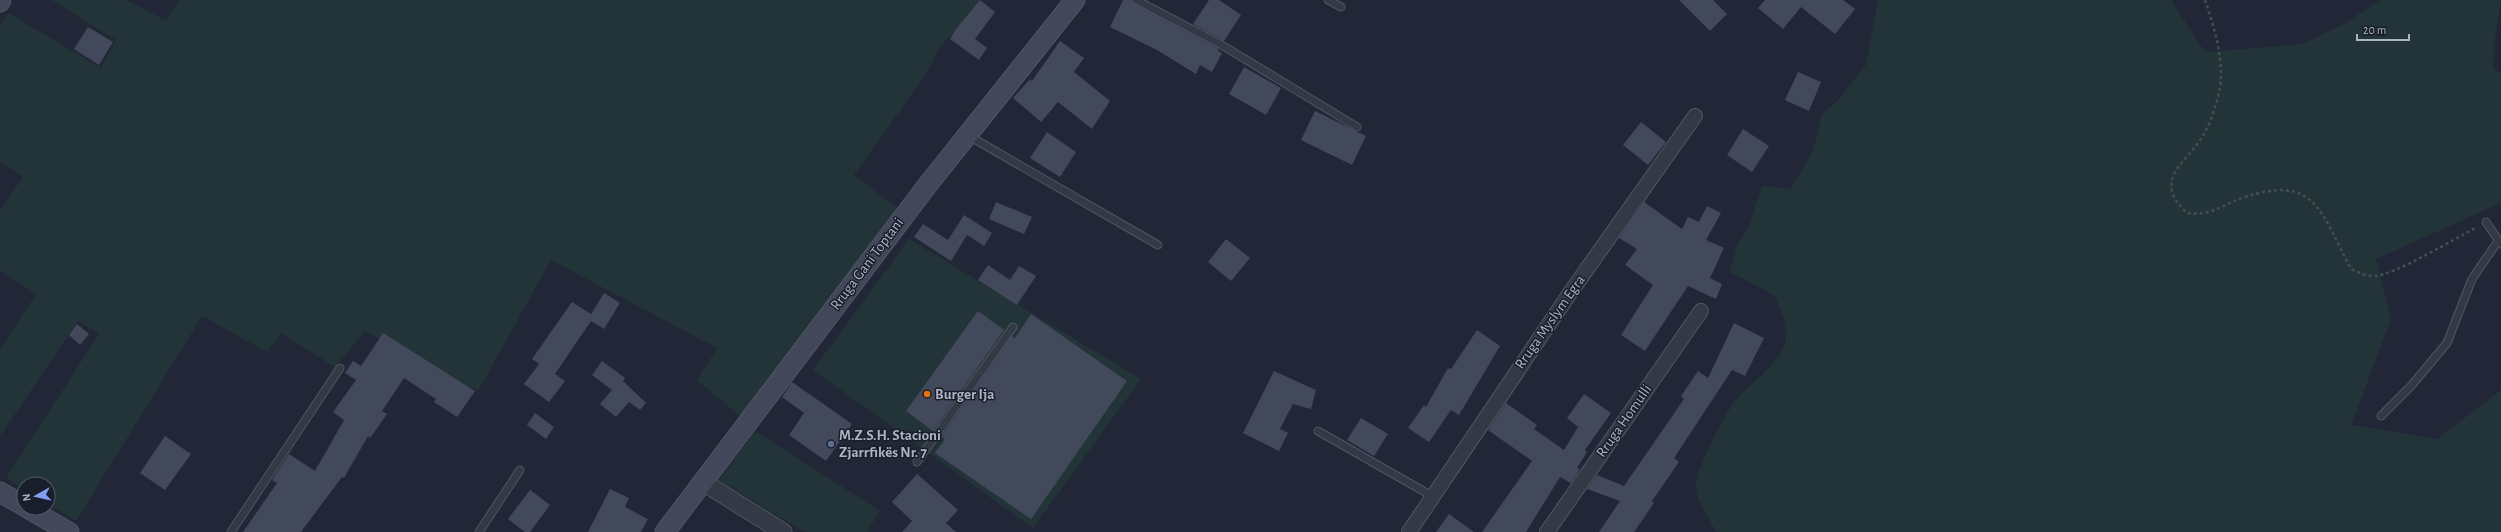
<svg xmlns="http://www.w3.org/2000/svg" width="2501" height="532" font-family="'Alegreya Sans',sans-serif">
  <rect width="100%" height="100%" fill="#212736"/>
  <g fill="#233438">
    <path d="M52,0H127L166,21L179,0H981L940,47L926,74L854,175L901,211L740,416L697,380L717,348L551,260L478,391L365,331L335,367L281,333L267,352L202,316L76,521L48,504V484H24V489L6,478L99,334L78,321L0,436V350L36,294L0,270V211L23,177L0,162V25L8,13L101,68L116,40Z"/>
    <path d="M1878,0H2171L2205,52L2302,44L2344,24L2380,0H2501L2494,46L2493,69L2501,72V203L2376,259L2391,319L2351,425L2437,439L2501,390V532H1718L1715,530C1709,518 1696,500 1696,486C1696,470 1727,408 1739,396C1753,382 1784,360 1786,338C1787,323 1780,308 1774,295L1730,272L1735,249L1749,226L1762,186L1790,189L1813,151L1822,114L1837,101L1866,65Z"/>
    <path d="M909,239L1141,379L1033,528L813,370Z"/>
    <path d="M755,431L880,511L867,532H805L719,480Z"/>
  </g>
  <g fill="#42495b">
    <path d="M980,0L995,12L975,39L987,48L979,60L950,39L955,30Z"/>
    <path d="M1123,0H1131L1134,4L1219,49L1218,51L1222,53L1212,72L1200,65L1196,74L1157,50L1110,27Z"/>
    <path d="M1209,0H1219L1241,15L1224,41L1193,24Z"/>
    <path d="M1679,0H1713L1727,14L1710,31Z"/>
    <path d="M1765,0H1843L1855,9L1835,34L1801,7L1783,29L1758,8Z"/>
    <path d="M88,27L113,42L99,65L74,49Z"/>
    <path d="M1060,41L1084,58L1074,72L1110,101L1092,129L1058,102L1041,122L1013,98L1030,79L1032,81Z"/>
    <path d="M1244,67L1281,88L1266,115L1229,94Z"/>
    <path d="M1798,72L1821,82L1809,111L1785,100Z"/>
    <path d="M1315,111L1366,136L1352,165L1301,140Z"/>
    <path d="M1641,122L1666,142L1648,165L1623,145Z"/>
    <path d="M1743,129L1769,146L1752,172L1727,155Z"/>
    <path d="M1047,132L1076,152L1060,177L1030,158Z"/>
    <path d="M996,202L1032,217L1024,234L989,219Z"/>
    <path d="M1644,202L1682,229L1688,217L1699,222L1707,206L1721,213L1706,240L1724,248L1710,278L1722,284L1716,299L1688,286L1645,351L1621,335L1653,285L1625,265L1637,249L1619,238Z"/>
    <path d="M964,215L992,233L984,246L967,235L951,261L914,237L923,224L948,240Z"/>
    <path d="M1226,239L1250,258L1231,281L1208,262Z"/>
    <path d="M988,265L1010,280L1019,266L1036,276L1017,305L978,280Z"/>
    <path d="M604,293L620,303L604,329L591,321L555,374L565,381L549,402L524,384L539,364L532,359L572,302L591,314Z"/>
    <path d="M978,311L1004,330L933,431L906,411Z"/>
    <path d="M1031,314L1127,381L1031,519L935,453L945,439L941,437L1012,336L1015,338Z"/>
    <path d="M1734,323L1764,338L1745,376L1732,370L1674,458L1679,462L1652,501L1654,503L1634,532H1599L1620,501L1587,489L1597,475L1624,486L1684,399L1681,396L1698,371L1708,378Z"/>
    <path d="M77,324L89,334L80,345L69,335Z"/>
    <path d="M1477,330L1500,346L1459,415L1451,410L1429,442L1408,428L1424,405L1426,407L1448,368L1451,369Z"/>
    <path d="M383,333L475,391L457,417L434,402L436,399L404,378L382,411L387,414L370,438L368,436L344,478L342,477L301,532H243L277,483L272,480L289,454L315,471L344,420L333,412L356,380L345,373L353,361L361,366Z"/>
    <path d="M602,361L625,378L623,381L646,403L640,410L629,402L616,417L600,404L612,390L592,375Z"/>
    <path d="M1274,371L1316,390L1311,409L1293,404L1280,429L1288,433L1279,451L1243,433Z"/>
    <path d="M792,382L852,424L826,461L789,435L804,413L782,397Z"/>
    <path d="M1584,394L1611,413L1585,450L1587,452L1577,468L1580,469L1571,483L1560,477L1526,532H1482L1532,461L1488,430L1506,403L1537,425L1534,429L1564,450L1578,427L1567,418Z"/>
    <path d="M535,413L554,427L546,439L527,425Z"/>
    <path d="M1361,418L1388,434L1374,456L1347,440Z"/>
    <path d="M165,436L191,454L165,490L140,473Z"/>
    <path d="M917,474L958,510L946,523L956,532H902L912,521L892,502Z"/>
    <path d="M610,489L629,498L625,507L648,519L641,532H588Z"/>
    <path d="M530,490L550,505L530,532H525L508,519Z"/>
    <path d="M1449,514L1474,532H1436Z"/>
  </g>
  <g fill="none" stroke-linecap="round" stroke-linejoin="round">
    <defs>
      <g id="service">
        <path d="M1136,0L1220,44L1357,127"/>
        <path d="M1328,0L1341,7"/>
        <path d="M969,136L1158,245"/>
        <path d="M2486,222L2501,244"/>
        <path d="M2381,416L2411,386L2447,343L2472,279L2498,241"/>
        <path d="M1318,431L1432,496"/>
        <path d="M917,462L1013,327"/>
        <path d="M231,532L340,368"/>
        <path d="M479,532L520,470"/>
      </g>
      <g id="minor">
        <path d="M1409,532L1570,293L1695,116"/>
        <path d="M1547,532L1701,311"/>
      </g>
      <path id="tertiary" d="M703,482L783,532"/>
      <g id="secondary">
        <path d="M0,2L1,0"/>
        <path d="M0,492L24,506"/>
        <path d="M27,508L69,532"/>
        <path d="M665,532L926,187L1075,0"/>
      </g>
    </defs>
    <use href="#service" stroke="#515664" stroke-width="9"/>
    <use href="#minor" stroke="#515664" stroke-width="16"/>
    <use href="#tertiary" stroke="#515664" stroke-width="19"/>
    <use href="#secondary" stroke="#515664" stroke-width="21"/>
    <path stroke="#404f54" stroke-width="2.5" stroke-dasharray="3 3" stroke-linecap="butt" d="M2205,0C2214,27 2224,58 2220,87C2217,104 2210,125 2201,139C2182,166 2153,181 2187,213C2211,216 2220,206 2242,198C2317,172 2321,214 2351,269C2359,273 2366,276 2374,276C2393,276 2456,238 2477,227"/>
    <use href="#service" stroke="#343946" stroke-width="7"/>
    <use href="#minor" stroke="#343946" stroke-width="14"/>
    <use href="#tertiary" stroke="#343946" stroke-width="17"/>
    <use href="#secondary" stroke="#424859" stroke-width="19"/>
  </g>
  <circle fill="#e8710a" stroke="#191e2b" stroke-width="1.5" cx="927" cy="394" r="4"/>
  <circle fill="#5c6f8a" stroke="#191e2b" stroke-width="1.5" cx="831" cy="444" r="4"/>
  <g text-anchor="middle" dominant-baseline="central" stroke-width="3" stroke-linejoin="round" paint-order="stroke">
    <g font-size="15" fill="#aeb3c3" stroke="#191e2b">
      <text transform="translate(867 264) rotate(-53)">Rruga Gani Toptani</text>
      <text transform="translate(1550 322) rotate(-55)">Rruga Myslym Egra</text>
      <text transform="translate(1624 421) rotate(-55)">Rruga Homulli</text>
    </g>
    <g font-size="15" font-weight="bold" fill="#aeb3c3" stroke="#191e2b" text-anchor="start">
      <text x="935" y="394">Burger Ija</text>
      <text x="839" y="435">M.Z.S.H. Stacioni<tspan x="839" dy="17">Zjarrfikës Nr. 7</tspan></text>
    </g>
  </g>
  <g transform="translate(36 496) rotate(262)"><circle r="19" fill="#191e2b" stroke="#555a68"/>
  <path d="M0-3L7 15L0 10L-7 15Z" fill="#839ff3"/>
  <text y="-6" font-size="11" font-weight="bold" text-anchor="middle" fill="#aeb3c3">N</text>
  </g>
  <path d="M2357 34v6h52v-6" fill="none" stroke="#aeb3c3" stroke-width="2"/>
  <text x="2363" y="34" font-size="12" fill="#aeb3c3" stroke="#191e2b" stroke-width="3" paint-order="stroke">20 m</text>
</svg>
